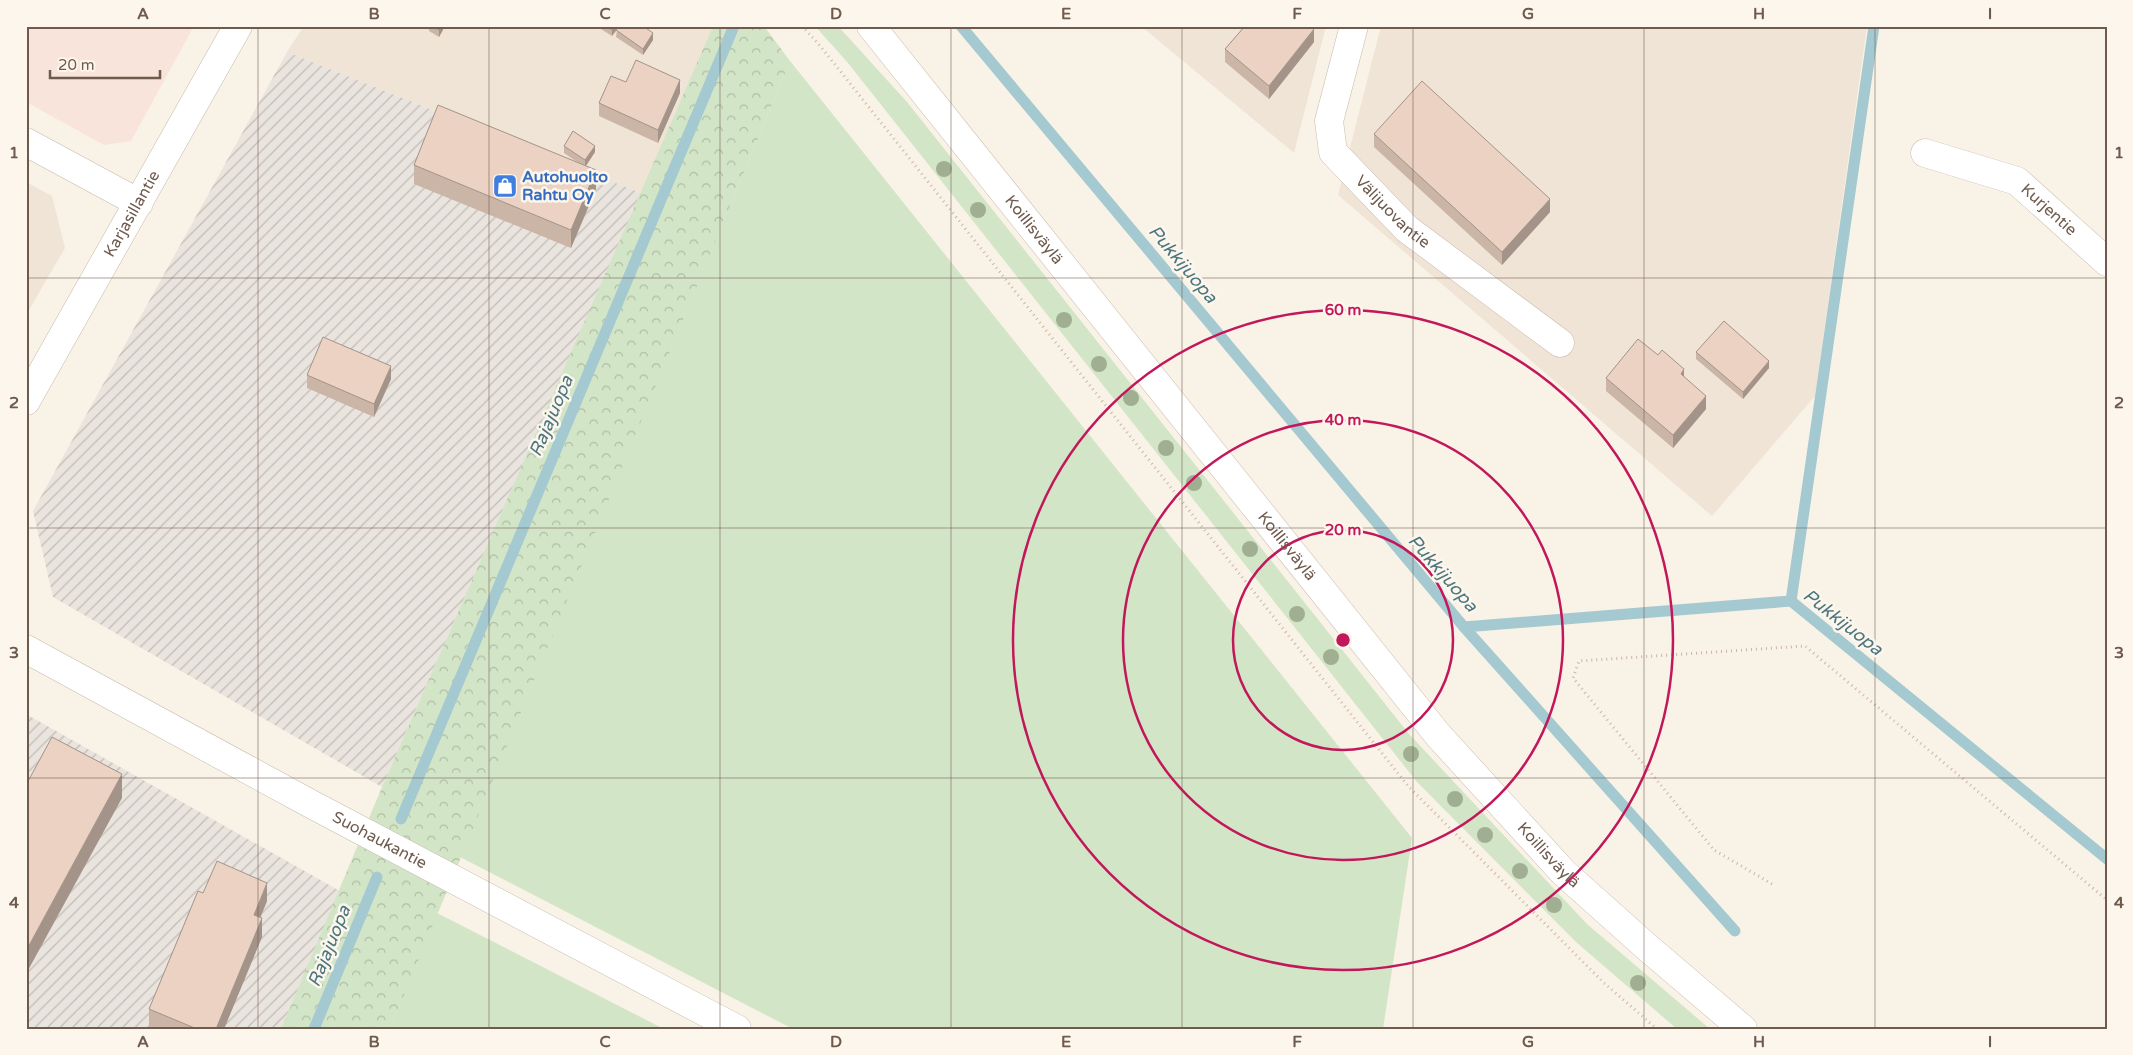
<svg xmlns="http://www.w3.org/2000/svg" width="2133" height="1055" font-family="'Varela Round',sans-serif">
  <defs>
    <pattern id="industrial-furrows" width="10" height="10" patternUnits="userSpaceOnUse" patternTransform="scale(1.25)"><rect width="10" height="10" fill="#eae4df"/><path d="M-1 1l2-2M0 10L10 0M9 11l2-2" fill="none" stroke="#c2bcb7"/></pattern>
    <pattern id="forest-crowns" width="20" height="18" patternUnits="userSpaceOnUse" patternTransform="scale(1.25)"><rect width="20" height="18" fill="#d3e5c7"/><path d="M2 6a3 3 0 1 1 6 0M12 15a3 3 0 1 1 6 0" fill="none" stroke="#afbda4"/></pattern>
  </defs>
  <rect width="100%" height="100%" fill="#f9f2e6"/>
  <g fill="#f0e4d6">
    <path d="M304,26H713L641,193L287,52Z"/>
    <path d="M1141,26H1326L1294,153Z"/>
    <path d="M1381,26H1867L1815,396L1712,516L1338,195Z"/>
    <path d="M26,182L52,196L65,248L26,315Z"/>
  </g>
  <path fill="#f8e4db" d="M26,26H194L131,141L104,145L26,102Z"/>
  <g fill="url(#industrial-furrows)">
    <path d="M287,52L641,193L382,787L53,597L33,511Z"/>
    <path d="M26,714L340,891L281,1029H26Z"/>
  </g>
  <g fill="#d3e5c7">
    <path d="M815,26H838L907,102L1409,734L1587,924L1710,1029H1677L1576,942L1417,782L848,63Z"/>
    <path d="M790,61L1412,838L1383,1029H793L460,857Z"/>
    <path d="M437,913L664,1029H390Z"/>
  </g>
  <path fill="url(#forest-crowns)" d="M713,26H764L790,61L390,1029H281L382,787Z"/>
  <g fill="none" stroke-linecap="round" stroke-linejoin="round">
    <g stroke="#a5c9d0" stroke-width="11">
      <path d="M961,26L1464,627L1791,601L2107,859"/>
      <path d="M1791,601L1874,26"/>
      <path d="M1464,627L1735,931"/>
      <path d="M401,819L734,26"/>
      <path d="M314,1029L377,877"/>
    </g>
    <defs>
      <g id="minor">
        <path id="s1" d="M1354,26L1329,121L1333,152L1407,229L1560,343"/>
        <path d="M26,142L139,203"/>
        <path id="s2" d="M1925,153L2017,181L2107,262"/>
        <path id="s3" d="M26,401L238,26"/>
        <path id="s4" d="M26,649L311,804L737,1029"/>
      </g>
      <g id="secondary">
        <path id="s5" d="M871,26L1438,735L1564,873L1648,948L1743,1029"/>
      </g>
    </defs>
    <use href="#minor" stroke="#c9baae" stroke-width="29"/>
    <use href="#secondary" stroke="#cdbcaf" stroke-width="29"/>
    <g stroke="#cfb5a5" stroke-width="3" stroke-dasharray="1 4" stroke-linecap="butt">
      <path d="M802,26L821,47L1408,786L1604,983L1657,1029"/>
      <path d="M1772,884L1714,850L1573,678L1579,661L1805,646L2107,900"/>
    </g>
    <use href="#minor" stroke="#fff" stroke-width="28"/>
    <use href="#secondary" stroke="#fff" stroke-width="28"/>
  </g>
  <g fill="#a0af91">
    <circle cx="944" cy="169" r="8"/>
    <circle cx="978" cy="210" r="8"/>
    <circle cx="1064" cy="320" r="8"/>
    <circle cx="1099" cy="364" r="8"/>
    <circle cx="1131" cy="398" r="8"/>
    <circle cx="1166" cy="448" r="8"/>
    <circle cx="1194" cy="483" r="8"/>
    <circle cx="1250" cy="549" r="8"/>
    <circle cx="1297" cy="614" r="8"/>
    <circle cx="1331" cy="657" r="8"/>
    <circle cx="1411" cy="754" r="8"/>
    <circle cx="1455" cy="799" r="8"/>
    <circle cx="1485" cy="835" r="8"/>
    <circle cx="1520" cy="871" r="8"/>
    <circle cx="1554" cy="905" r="8"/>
    <circle cx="1638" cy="983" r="8"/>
  </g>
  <g fill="#cab5a7">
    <path d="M429,26H445L439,37L429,31Z"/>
    <path d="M601,26H643L653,40L643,55L616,37L617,30L612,36L601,29Z"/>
    <path d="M1243,26H1310L1314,42L1269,99L1225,62V49L1244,27Z"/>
    <path d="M626,82L680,93L658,143L599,116V103Z"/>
    <path d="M1374,134L1550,212L1502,265L1374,147Z"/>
    <path d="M564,146L595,152L586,166L596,189L571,248L414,184V165L580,164L564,153Z"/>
    <path d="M1696,352L1769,368L1743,399L1696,359Z"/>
    <path d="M307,375L391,379L374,417L307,388Z"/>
    <path d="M1684,377L1706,409L1673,448L1606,391V378Z"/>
    <path d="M267,901L260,917L262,937L224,1029H153L149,1027V1009Z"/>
  </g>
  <g fill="#a49388">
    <path d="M441,26H445L439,37V30Z"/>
    <path d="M614,26H619L612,36V30Z"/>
    <path d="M1314,29V42L1269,99V86Z"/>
    <path d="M653,33V40L643,55V49Z"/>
    <path d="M680,80V93L658,143V130Z"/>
    <path d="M595,146V152L585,167V160Z"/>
    <path d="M596,170V189L571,248V230Z"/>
    <path d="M1550,199V212L1502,265V252Z"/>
    <path d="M1769,361V368L1743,399V392Z"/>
    <path d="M391,366V379L374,417V404Z"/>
    <path d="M1684,369V382L1681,374Z"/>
    <path d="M1706,396V409L1673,448V435Z"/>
    <path d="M122,774V798L26,974V951Z"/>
    <path d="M267,883V901L254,933V915Z"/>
    <path d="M262,918V937L224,1029H216Z"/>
  </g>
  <g fill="#ebd2c2" stroke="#a49388">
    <path d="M432,26H441L439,30Z"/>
    <path d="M607,26H614L612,30Z"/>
    <path d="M619,26H643L653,33L643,49L616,30Z"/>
    <path d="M1245,26H1310L1314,29L1269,86L1225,49Z"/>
    <path d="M636,60L680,80L658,130L599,103L611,76L626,82Z"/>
    <path d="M1422,81L1550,199L1502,252L1374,134Z"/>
    <path d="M438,105L596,170L571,230L414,165Z"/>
    <path d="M573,131L595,146L585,160L564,146Z"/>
    <path d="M1724,321L1769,361L1743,392L1696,352Z"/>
    <path d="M323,337L391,366L374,404L307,375Z"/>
    <path d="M1638,339L1658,355L1662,350L1684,369L1681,374L1706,396L1673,435L1606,378Z"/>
    <path d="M52,737L122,774L26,951V785Z"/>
    <path d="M217,861L267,883L254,915L262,918L216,1029H197L149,1009L198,891L203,893Z"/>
  </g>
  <path fill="none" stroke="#6f5a4e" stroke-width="1" stroke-opacity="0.55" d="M258,26V1029M489,26V1029M720,26V1029M951,26V1029M1182,26V1029M1413,26V1029M1644,26V1029M1875,26V1029M26,278H2107M26,528H2107M26,778H2107"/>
  <g fill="none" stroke="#c2185b" stroke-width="2.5">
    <circle cx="1343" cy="640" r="110"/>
    <circle cx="1343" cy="640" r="220"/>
    <circle cx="1343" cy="640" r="330"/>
  </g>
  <defs>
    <symbol id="shop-square" viewBox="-11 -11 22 22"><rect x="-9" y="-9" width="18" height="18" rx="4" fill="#3f7fe0" stroke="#fcf6ec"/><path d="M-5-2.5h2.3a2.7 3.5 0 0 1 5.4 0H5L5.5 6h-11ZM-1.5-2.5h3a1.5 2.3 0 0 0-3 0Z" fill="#fff"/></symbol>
  </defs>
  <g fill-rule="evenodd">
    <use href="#shop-square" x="491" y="172" width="28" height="28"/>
  </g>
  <g text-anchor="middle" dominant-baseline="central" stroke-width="5" stroke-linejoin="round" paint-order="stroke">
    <g font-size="16" font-weight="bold" fill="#366cbe" stroke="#fcf6ec" text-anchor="start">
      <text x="522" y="177">Autohuolto<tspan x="522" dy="18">Rahtu Oy</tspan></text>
    </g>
    <g font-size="16" fill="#6f5a4e" stroke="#fcf6ec">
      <text stroke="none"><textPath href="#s2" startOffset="139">Kurjentie</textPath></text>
      <text stroke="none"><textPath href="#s1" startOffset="214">Välijuovantie</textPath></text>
      <text stroke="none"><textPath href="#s3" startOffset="215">Karjasillantie</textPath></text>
      <text stroke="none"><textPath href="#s5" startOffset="261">Koillisväylä</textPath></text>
      <text stroke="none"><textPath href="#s5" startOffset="666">Koillisväylä</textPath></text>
      <text stroke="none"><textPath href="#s4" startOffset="402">Suohaukantie</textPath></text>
      <text stroke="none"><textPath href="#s5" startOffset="1071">Koillisväylä</textPath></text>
    </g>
    <g font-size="18" font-style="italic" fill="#4c767f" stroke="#fcf6ec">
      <text transform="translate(1183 264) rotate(50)">Pukkijuopa</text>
      <text transform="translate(551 416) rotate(-67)">Rajajuopa</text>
      <text transform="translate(1443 573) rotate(49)">Pukkijuopa</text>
      <text transform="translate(1843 622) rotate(38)">Pukkijuopa</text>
      <text transform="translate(329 946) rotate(-68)">Rajajuopa</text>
    </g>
  </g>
  <circle cx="1343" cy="640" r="8" fill="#c2185b" stroke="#fcf6ec" stroke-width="2.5"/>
  <g font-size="15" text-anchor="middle" font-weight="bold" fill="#c2185b" stroke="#fcf6ec" stroke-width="5" stroke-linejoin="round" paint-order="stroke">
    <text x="1343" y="315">60 m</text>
    <text x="1343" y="425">40 m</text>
    <text x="1343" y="535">20 m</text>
  </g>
  <rect width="2133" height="1055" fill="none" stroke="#fcf6ec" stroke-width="55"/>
  <path d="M50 70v8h110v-8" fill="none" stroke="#6f5a4e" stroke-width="2.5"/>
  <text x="58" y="70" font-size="15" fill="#6f5a4e" stroke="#fcf6ec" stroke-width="4" paint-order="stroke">20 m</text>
  <rect x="28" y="28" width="2078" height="1000" fill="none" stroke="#6f5a4e" stroke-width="2"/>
  <g font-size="16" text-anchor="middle" font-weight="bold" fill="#6f5a4e">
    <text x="143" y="19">A</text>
    <text x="374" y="19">B</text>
    <text x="605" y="19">C</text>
    <text x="836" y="19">D</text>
    <text x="1066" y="19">E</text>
    <text x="1297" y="19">F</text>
    <text x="1528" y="19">G</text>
    <text x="1759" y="19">H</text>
    <text x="1990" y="19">I</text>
    <text x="14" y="158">1</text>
    <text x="2119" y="158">1</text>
    <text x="14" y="408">2</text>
    <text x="2119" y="408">2</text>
    <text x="14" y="658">3</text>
    <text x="2119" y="658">3</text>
    <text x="14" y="908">4</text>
    <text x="2119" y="908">4</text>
    <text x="143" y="1047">A</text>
    <text x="374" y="1047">B</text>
    <text x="605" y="1047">C</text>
    <text x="836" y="1047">D</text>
    <text x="1066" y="1047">E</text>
    <text x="1297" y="1047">F</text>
    <text x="1528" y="1047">G</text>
    <text x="1759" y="1047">H</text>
    <text x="1990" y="1047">I</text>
  </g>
</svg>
